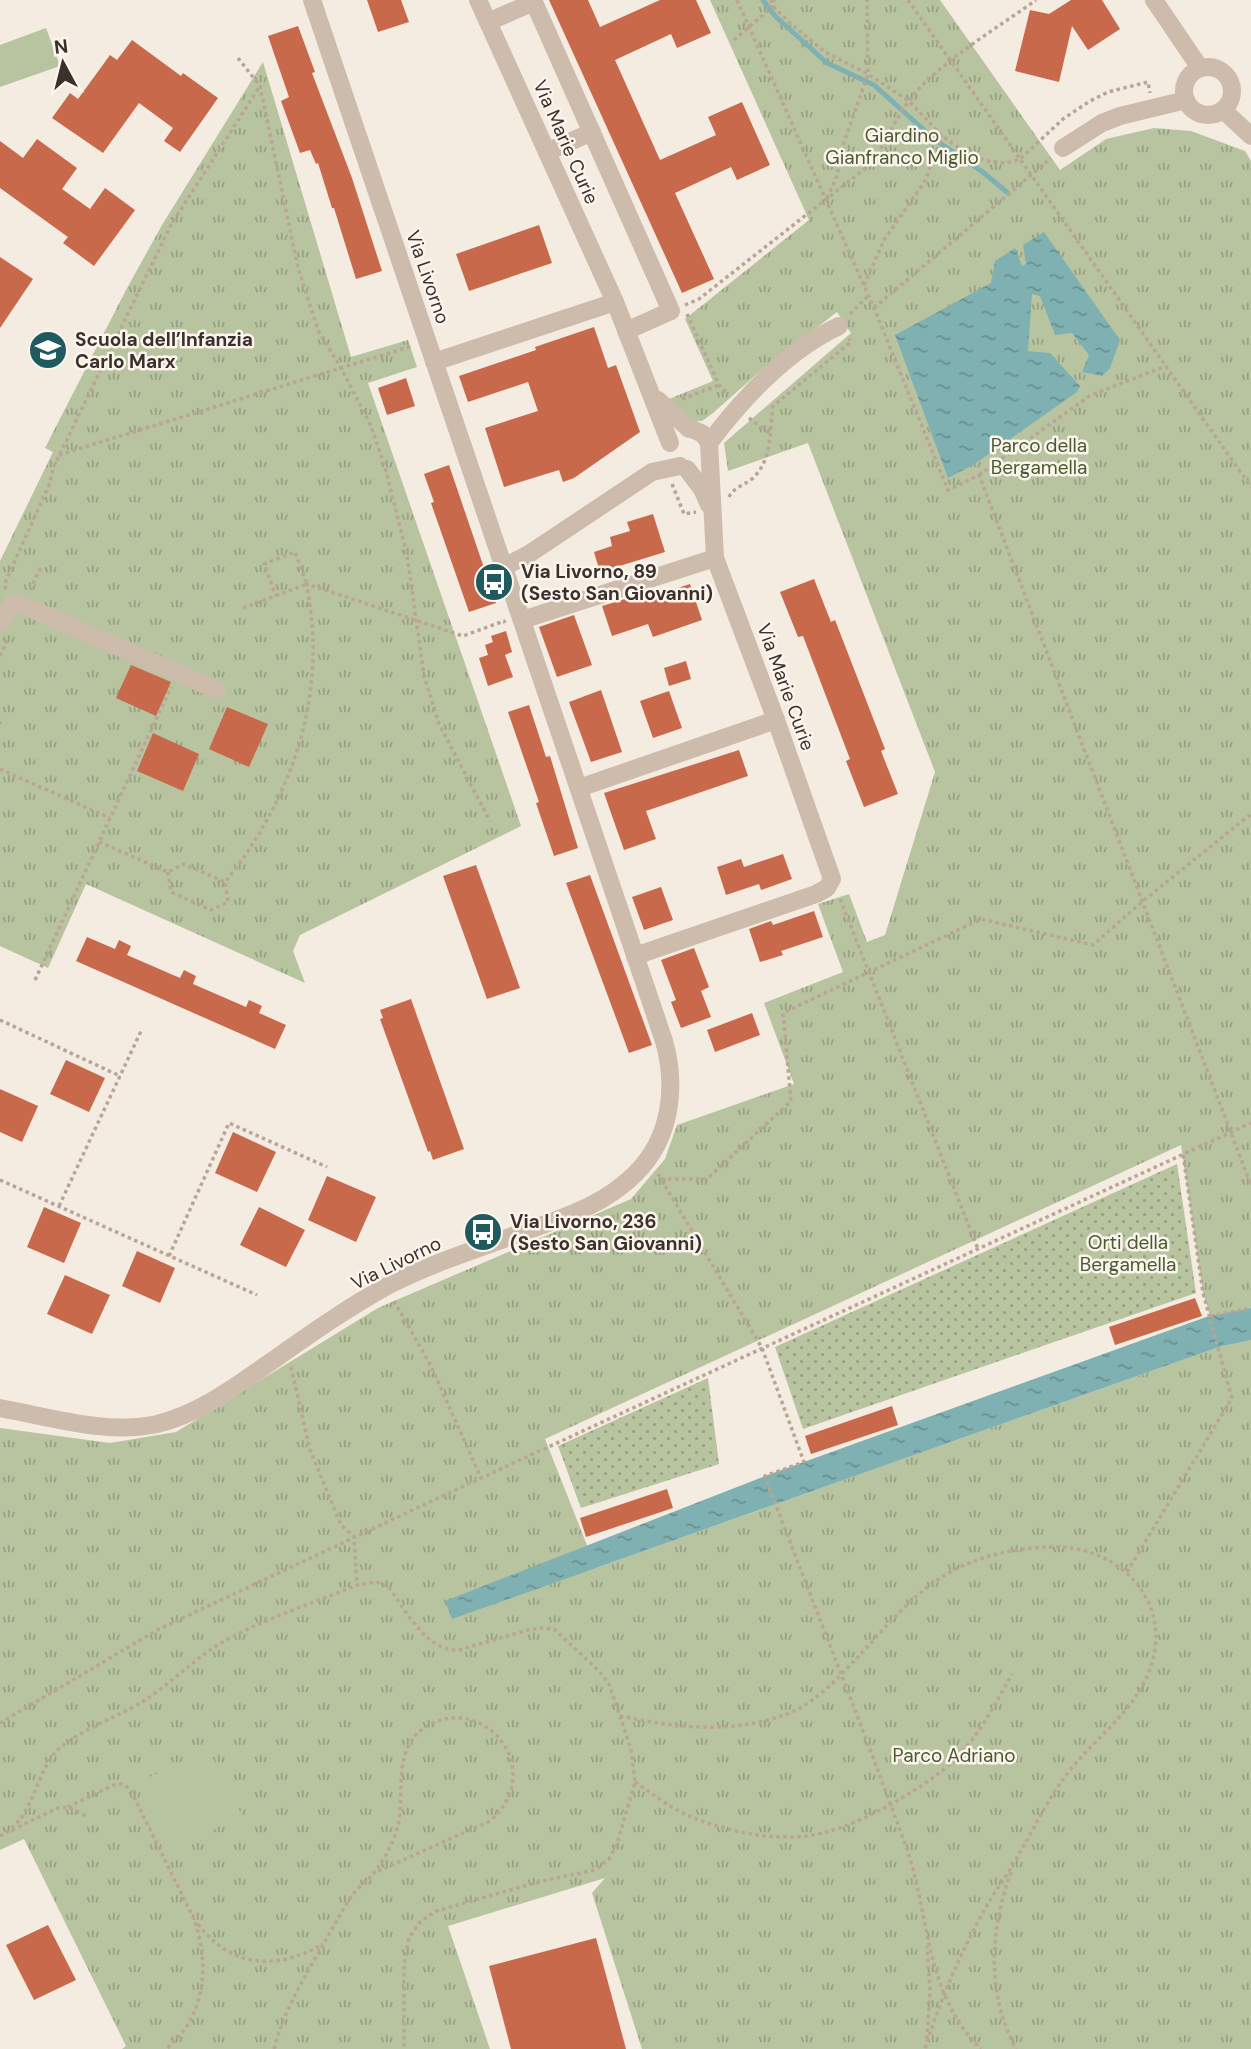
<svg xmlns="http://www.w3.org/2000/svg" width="1251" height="2049" font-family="'DM Sans',sans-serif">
  <defs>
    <pattern id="grass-dots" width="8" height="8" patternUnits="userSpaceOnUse" patternTransform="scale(1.75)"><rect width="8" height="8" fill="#b8c4a0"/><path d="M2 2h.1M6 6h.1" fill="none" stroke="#97a083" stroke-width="1.8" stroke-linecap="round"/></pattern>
    <pattern id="park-tufts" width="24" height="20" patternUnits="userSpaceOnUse" patternTransform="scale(1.75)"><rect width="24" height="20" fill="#b8c4a0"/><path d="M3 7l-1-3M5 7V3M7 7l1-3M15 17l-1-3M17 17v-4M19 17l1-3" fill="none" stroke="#97a083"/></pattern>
    <pattern id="water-ripples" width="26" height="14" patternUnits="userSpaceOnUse" patternTransform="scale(1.75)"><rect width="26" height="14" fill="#7fb0b2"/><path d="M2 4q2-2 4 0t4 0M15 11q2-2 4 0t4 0" fill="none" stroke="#699091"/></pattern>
  </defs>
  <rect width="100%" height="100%" fill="#f4ebe1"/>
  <g fill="url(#grass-dots)">
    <path d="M1177,1164L1196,1293L803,1429L775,1347Z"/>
    <path d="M708,1378L719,1464L581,1508L558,1446Z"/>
  </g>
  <g fill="url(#park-tufts)">
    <path d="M710,0H940L1060,170L1106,139L1154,128L1191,131L1245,151L1251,161V1308L1210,1316L1203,1293L1181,1145L545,1439L596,1568L1219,1347L1251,1340V2049H642L592,1893L605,1878L448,1926L490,2049H122L126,2046L24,1839L0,1850V1428L110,1443L176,1432L378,1308L631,1199L665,1159L677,1125L794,1084L764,1003L843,972L818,904L849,894L867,942L885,935L935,772L808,443L728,471L724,443L851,333L837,312L757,374L713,413L702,421H690L669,399L713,381L685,319L809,220Z"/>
    <path d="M263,62L351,357L408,340L417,367L368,383L521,826L300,935L293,951L305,983L86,884L48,968L0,946V561L53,452L45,448L126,290L162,225Z"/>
  </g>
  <g fill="#b8c4a0">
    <path d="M46,28L60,66L0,87V45Z"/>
    <path d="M208,1748L242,1815L169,1852L136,1784Z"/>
  </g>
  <g fill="url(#water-ripples)">
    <path d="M1044,232L1120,340L1110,368L1102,376L1082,372L1089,355L1072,333L1055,335L1040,296L1032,294L1028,351L1050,353L1080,386L1077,392L973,465L948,478L895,335L991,283L995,261L1015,248L1022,266L1026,264L1023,245Z"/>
    <path d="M1251,1308V1340L1219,1347L452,1619L445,1601L765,1476L1209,1316Z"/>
  </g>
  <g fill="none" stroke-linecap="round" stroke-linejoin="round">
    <path stroke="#7fb0b2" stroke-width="5" d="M763,0L775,16L827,63L874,85L934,139L984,173L1008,193"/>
  </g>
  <g fill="#c8694b">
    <path d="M367,0H401L409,22L378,32Z"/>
    <path d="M549,0H588L600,27L660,0H696L711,33L677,48L671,34L615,60L660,160L716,135L708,117L742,102L770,165L737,180L731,167L675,193L714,279L682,293Z"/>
    <path d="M1071,0H1102L1120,29L1088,50L1072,26L1059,82L1015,71L1030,10L1049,14Z"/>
    <path d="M298,26L315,72L312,73L352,178L382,271L356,279L334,208H332L318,163L316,164L310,150L300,153L281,101L289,97L268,36Z"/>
    <path d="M132,40L181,76L183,73L218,98L180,152L164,141L173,128L139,103L103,153L52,118L70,93L78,99L110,55L117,60Z"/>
    <path d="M37,139L77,168L62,189L90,209L105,188L135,210L94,266L63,243L68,237L0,188V141L23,158Z"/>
    <path d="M539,225L552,263L469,291L456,254Z"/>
    <path d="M0,257L33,279L0,328Z"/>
    <path d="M594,327L608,368L616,365L640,432L574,478L563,482L559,470L504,487L485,428L538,411L528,382L468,402L459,376L536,350L535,347Z"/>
    <path d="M406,378L415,406L387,415L378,388Z"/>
    <path d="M449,465L496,603L469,612L431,503L434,502L424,474Z"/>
    <path d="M653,514L665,552L600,572L594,552L612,546L610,537L630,531L627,522Z"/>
    <path d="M814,579L831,622L835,620L885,749L881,751L898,794L864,807L846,761L850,759L803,636L798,637L780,592Z"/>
    <path d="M690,584L702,620L653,637L648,624L612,636L602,606L638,595L640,600Z"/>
    <path d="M574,615L592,665L557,677L539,627Z"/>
    <path d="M506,631L512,652L505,655L513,677L488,686L479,658L488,655L485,645L493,642L491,636Z"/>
    <path d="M686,661L691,679L669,686L664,668Z"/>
    <path d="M131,665L171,682L156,716L116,698Z"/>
    <path d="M601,690L622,752L591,762L569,702Z"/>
    <path d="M669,691L682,728L653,738L640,701Z"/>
    <path d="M529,705L546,757L550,756L578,848L554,856L536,803L539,802L508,712Z"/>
    <path d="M227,707L268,724L249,767L209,749Z"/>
    <path d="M153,733L199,754L183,791L137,771Z"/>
    <path d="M739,750L748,776L646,811L656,839L624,850L604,793Z"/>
    <path d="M783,854L792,879L761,890L759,884L726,895L717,867L741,859L744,867Z"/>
    <path d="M476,865L520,988L487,999L443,876Z"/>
    <path d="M590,875L652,1045L629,1053L566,883Z"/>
    <path d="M661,887L673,920L644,930L632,897Z"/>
    <path d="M814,911L823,937L781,951L783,955L760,962L749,929L771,921L773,925Z"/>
    <path d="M87,937L115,949L119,940L131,946L127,955L180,978L184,970L196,976L193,984L246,1007L249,1000L262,1006L259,1013L286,1025L275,1049L76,961Z"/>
    <path d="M694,948L709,987L701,991L711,1017L681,1028L671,1002L676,1000L661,960Z"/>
    <path d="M411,999L464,1149L433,1160L430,1151L428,1152L380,1019L383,1018L380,1010Z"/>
    <path d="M752,1013L760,1035L715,1052L707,1030Z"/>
    <path d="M66,1060L105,1078L89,1112L50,1094Z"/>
    <path d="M0,1089L38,1106L22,1142L0,1132Z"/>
    <path d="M233,1132L276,1152L257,1192L215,1173Z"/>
    <path d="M327,1176L376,1197L356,1242L308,1220Z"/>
    <path d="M44,1207L81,1223L64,1263L27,1247Z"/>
    <path d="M259,1207L305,1230L286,1267L240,1245Z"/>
    <path d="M137,1251L175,1268L160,1303L122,1286Z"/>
    <path d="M65,1275L110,1295L92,1334L47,1314Z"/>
    <path d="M1195,1298L1202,1316L1115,1345L1109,1327Z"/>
    <path d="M892,1406L898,1425L811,1454L805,1436Z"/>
    <path d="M667,1489L673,1508L586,1537L580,1518Z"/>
    <path d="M48,1925L76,1980L34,2000L6,1945Z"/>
    <path d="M596,1938L626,2049H511L489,1966Z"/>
  </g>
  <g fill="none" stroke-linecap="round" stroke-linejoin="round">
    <g stroke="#b9a596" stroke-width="3.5" stroke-dasharray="3.5 3.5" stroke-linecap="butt">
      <path d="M737,0L874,308L948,490L979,475L1251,1185"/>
      <path d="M771,0L773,6L790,23L825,52L868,74L909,101L942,136L968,154L986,161L1006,163L1020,159L1063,119L1090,101L1108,92L1148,82L1150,93"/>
      <path d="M908,0L1251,487"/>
      <path d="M734,40L773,6L774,0"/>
      <path d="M238,58L260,86L298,268L318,330L341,368L371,426L385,467L407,555L424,676L439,724L490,821"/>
      <path d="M827,198L837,176L843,145L868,74L867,0"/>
      <path d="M864,285L884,240L925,181L942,136"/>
      <path d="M685,305L699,299L871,164C886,143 895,118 911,98C941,61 996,29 1036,0"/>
      <path d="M874,308L1051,158"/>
      <path d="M687,314L719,385L728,394"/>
      <path d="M850,314L868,296"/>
      <path d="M682,399L719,385"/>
      <path d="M749,418L769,433"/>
      <path d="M59,455L412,346"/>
      <path d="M979,475L1091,395L1166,366"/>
      <path d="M672,484L684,514L696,512"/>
      <path d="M729,497C734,486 747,485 755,476C772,458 770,429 773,406L851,342L849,339"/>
      <path d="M6,589L4,585L49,485L54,466L171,225L260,86"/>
      <path d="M30,590L42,565"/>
      <path d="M243,608L307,584L295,552L264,564L276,596"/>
      <path d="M0,656L8,638"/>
      <path d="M0,721V725"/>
      <path d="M0,769L110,818"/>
      <path d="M99,842L168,872L184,864L225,882C277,818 312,738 313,654C314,631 310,607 307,584L463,636L504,621L505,623"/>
      <path d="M168,872L171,892L211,910L228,902L225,882"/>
      <path d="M840,899L978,1249"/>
      <path d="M35,980L171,687"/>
      <path d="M0,1020L120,1076"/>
      <path d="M658,1174L762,1348L804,1462L765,1476C806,1586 850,1694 890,1803C898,1825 907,1847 913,1869C929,1932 931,2001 981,2049"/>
      <path d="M661,1179H707L791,1101L783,1013L981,919L1093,945L1143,901L1251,814"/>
      <path d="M0,1180L257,1295"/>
      <path d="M59,1206L142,1029"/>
      <path d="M169,1256L229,1123L327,1167"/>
      <path d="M394,1301L431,1366L481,1478"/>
      <path d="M1210,1316L1251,1308"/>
      <path d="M291,1367L310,1450L341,1525L354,1537L357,1585"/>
      <path d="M1127,1572L1232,1398L1203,1293L1183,1154"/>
      <path d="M620,1716C678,1728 734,1735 792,1712C817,1701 839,1677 857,1658C880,1634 902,1606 929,1586C965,1558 1012,1547 1056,1547C1118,1547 1171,1599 1152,1663C1138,1710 1096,1736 1067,1774C1045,1803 1031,1835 1012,1866C1004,1880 993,1894 985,1909C962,1949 938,2005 925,2049"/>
      <path d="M0,1723L159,1629L481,1478L1251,1123"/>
      <path d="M635,1782C652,1793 670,1808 689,1816C730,1833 783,1844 826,1832C850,1826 873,1814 895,1802C915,1790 935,1778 952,1762C978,1738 995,1704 1012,1674"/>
      <path d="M68,1807L114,1785L122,1784L130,1789L194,1919C210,1964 206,2017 166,2049"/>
      <path d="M12,1830L58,1808L68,1807L88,1817"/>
      <path d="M0,1836C37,1818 33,1770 62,1746C85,1728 117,1717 142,1702C169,1685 192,1661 219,1644C262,1619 312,1604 357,1585L376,1582L388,1586C405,1609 426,1652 459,1650L528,1630L543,1628L554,1629L599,1671L609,1684L631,1749L635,1782L617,1844L609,1859L595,1870L542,1881L436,1911L420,1922L409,1938L404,1963V2049"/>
      <path d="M1011,1872C990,1930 986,1993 1016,2049"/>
      <path d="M198,1924C231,1968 277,1971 323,1944"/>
      <path d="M927,2039L930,1990L927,1946"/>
      <path d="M274,2049C284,2010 304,1978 324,1943C333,1928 341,1912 351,1897C357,1888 366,1882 373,1874C383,1862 391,1847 396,1832C408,1797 388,1747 429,1725C485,1694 548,1770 490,1821L374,1873"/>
    </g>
    <g stroke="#cdbbac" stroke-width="18">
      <path d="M478,0L615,302L670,443"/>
      <path d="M533,0L671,311L626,331"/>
      <path d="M1154,0L1200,68"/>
      <path d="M488,22L534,2"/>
      <circle cx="1208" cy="91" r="24"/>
      <path d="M1223,110L1251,136"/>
      <path d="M1063,148L1102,123L1120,116L1186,100"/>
      <path d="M547,152L592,132"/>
      <path d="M434,362L615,302"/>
      <path d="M658,400L689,429"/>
      <path d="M709,443C742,399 788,350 839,326"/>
      <path d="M687,469L702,489L709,505"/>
      <path d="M504,567L529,554L652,472L680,466"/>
      <path d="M522,620L715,558"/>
      <path d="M0,623L12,604L22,605L217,690"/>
      <path d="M579,788L776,720"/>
      <path d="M635,956L816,894L827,888L832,879L776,720L715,558L709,443L703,434L692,429"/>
      <path d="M0,1408C50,1417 106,1435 157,1424C201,1413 236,1386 272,1361C309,1335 347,1308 387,1286C432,1263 482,1247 529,1230C568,1216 607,1203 636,1173C671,1138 677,1087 664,1041L312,0"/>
    </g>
  </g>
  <defs>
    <symbol id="school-disc" viewBox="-11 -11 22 22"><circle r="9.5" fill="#1f5a5e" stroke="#fbf5ee"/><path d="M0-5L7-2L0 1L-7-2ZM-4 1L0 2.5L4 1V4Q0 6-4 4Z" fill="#fff"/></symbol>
    <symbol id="bus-disc" viewBox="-11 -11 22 22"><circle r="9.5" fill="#1f5a5e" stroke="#fbf5ee"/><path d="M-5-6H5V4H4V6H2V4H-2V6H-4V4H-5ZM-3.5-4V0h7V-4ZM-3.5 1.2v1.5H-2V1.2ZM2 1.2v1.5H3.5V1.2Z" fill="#fff"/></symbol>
  </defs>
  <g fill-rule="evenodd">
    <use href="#school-disc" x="26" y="328" width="44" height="44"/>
    <use href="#bus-disc" x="472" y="560" width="44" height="44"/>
    <use href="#bus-disc" x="461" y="1210" width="44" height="44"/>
  </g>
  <g text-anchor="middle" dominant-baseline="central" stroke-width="5" stroke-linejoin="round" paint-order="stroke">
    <g font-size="19" fill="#4a5a2e" stroke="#fbf5ee">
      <text x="902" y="135">Giardino<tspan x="902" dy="22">Gianfranco Miglio</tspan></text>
      <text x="1039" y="445">Parco della<tspan x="1039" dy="22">Bergamella</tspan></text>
      <text x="1128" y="1242">Orti della<tspan x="1128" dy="22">Bergamella</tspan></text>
      <text x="954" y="1755">Parco Adriano</text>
    </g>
    <g font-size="19" fill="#3b302b" stroke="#fbf5ee">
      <text transform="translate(566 142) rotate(66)">Via Marie Curie</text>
      <text transform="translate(428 277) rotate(71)">Via Livorno</text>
      <text transform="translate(786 687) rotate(70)">Via Marie Curie</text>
      <text transform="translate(396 1263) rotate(-26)">Via Livorno</text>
    </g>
    <g font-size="19" font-weight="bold" fill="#3b302b" stroke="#fbf5ee" text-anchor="start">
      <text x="75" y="339">Scuola dell’Infanzia<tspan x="75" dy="22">Carlo Marx</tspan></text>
      <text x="521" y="571">Via Livorno, 89<tspan x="521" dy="22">(Sesto San Giovanni)</tspan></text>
      <text x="510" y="1221">Via Livorno, 236<tspan x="510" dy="22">(Sesto San Giovanni)</tspan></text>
    </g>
  </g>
  <g transform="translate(63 63) rotate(353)" stroke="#fbf5ee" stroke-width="5" paint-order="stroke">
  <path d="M0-5L12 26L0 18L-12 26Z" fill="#3b302b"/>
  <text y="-10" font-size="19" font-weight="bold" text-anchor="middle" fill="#3b302b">N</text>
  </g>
</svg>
